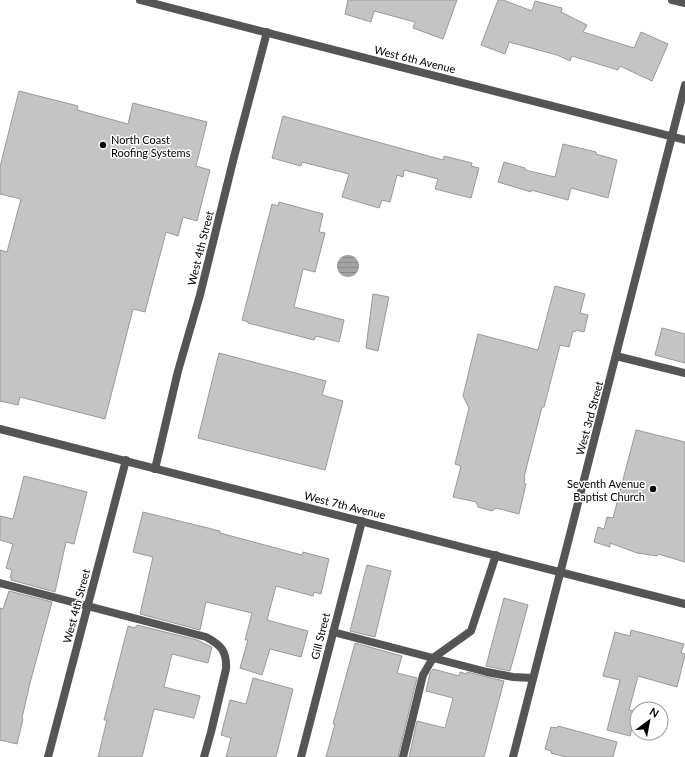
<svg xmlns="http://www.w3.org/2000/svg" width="685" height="757" font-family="Lato,sans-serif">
  <defs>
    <pattern id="water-rules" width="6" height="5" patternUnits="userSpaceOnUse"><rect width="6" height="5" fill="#a3a3a3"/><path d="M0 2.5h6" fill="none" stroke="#8b8b8b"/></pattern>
  </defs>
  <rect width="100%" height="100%" fill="#fff"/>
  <circle fill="url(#water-rules)" cx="348" cy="266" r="11"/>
  <g fill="#c4c4c4" stroke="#999">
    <path d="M348,0H457L443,39L413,28L415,22L374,11L371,22L345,14Z"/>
    <path d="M498,0H503L532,11L535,1L562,8L561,12L587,25L583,32L634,48L641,32L668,44L652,81L620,66L618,70L572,56L570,61L557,55L509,42L505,54L481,45Z"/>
    <path d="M19,91L78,106L77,110L128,124L133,103L207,122L196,166L210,170L197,221L183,217L178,236L166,232L145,312L133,309L105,419L20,397L18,405L0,401V250L7,252L21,199L0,194V167Z"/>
    <path d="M283,116L443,160L444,156L472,163L471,166L479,168L471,198L435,189L438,179L404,170L403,177L397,175L390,202L382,200L379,208L342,197L349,174L302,162L301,166L272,158Z"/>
    <path d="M563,144L596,152V154L617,160L608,198L571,188L568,200L531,190V192L498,182L504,162L525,168V170L555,177Z"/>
    <path d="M279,202L323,214L319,232L325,233L315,272L303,269L294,307L344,320L339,342L316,336L314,340L248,323V322L242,320L272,204L278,206Z"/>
    <path d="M555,286L585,294L580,313L588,315L584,332L576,330L575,332L573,331L569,347L560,345L544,407H542L524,477L525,478L524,483L526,484L519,514L496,508L492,511L478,507L476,502L453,497L461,466L455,464L469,408L463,396L478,334L538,350Z"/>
    <path d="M373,294L389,297L378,351L366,348Z"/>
    <path d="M662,328L685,334V363L655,355Z"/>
    <path d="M219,353L326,381L322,395L343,401L325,470L198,438Z"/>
    <path d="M636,430L685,442V562L658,554L657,556L637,553L610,543V547L594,542L598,527L604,529L607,517L613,518Z"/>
    <path d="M24,476L87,492L74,544L66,542L55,592L11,580L12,578H10L12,570L6,568L13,544L0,540V516L13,519Z"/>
    <path d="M143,512L220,531V533L302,555L303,552L329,559L321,594L314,592L313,596L276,586L267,620L308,631L301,657L270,649L262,675L240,668L248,640H245L252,613L206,602L200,630L140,614L153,557L133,552Z"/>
    <path d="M367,565L391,571L375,637L350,631Z"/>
    <path d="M9,591L52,602L30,683L22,718L23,719L17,744L0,740V608L3,609Z"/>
    <path d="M504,598L528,605L510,671L486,666Z"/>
    <path d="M137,625L197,640L212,647L208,663L172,654L164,687L200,696L194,718L154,709L142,757H98L107,720H104L128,626L135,628Z"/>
    <path d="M631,630L684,644L681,653L685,654V655L677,687L638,676L629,710L636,712L630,736L607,730L620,680L603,676L615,632L630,636Z"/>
    <path d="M355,643L402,656L397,673L417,678L398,757H326L335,724H333Z"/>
    <path d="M433,669L459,676L460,672L467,674V672L504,681L484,757H409L417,721L445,728L453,698L426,691L430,673Z"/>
    <path d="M253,678L293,689L276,757H226L231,738L221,735L230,700L246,704Z"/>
    <path d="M558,726L617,742L613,757H566L551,753V751L545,749L551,727L557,728Z"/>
  </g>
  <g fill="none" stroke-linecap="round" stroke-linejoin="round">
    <g stroke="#555" stroke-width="8">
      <path d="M672,0L685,3"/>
      <path d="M616,356L685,373"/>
      <path d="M0,583L206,637C221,645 227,651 226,669L211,732L204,757"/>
      <path d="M333,632L487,672L513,677L533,678"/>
      <path d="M403,757L423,675L433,658L471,631L496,555"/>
    </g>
    <g stroke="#555" stroke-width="8">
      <path d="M140,0L685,140"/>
      <path d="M155,469L178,371L200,295L234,157L267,32"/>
      <path d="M48,757L126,460"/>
      <path d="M301,757L362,521"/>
      <path d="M513,757L685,85"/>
    </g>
    <path stroke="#555" stroke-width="8" d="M0,429L685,604"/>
  </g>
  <g fill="#000" stroke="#fff" stroke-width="1.5">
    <circle cx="103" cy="145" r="4"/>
    <circle cx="653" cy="489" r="4"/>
  </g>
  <g text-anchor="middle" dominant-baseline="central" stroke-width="3" stroke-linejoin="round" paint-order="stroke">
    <g font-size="11" fill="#000" stroke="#fff">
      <text transform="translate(415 59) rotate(14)">West 6th Avenue</text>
      <text transform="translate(200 248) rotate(-76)">West 4th Street</text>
      <text transform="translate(589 418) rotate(-75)">West 3rd Street</text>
      <text transform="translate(345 505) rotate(14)">West 7th Avenue</text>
      <text transform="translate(76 606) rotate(-75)">West 4th Street</text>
      <text transform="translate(320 636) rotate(-76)">Gill Street</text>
    </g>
    <g font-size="11" fill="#000" stroke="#fff" text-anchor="start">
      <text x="111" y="139">North Coast<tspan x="111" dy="13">Roofing Systems</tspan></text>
      <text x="645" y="483" text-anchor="end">Seventh Avenue<tspan x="645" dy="13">Baptist Church</tspan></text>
    </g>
  </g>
  <g transform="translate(649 721) rotate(32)"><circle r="19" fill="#ffffff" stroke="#999999"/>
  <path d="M0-3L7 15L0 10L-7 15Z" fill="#000000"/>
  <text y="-6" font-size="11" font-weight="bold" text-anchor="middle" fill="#000000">N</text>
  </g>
</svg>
